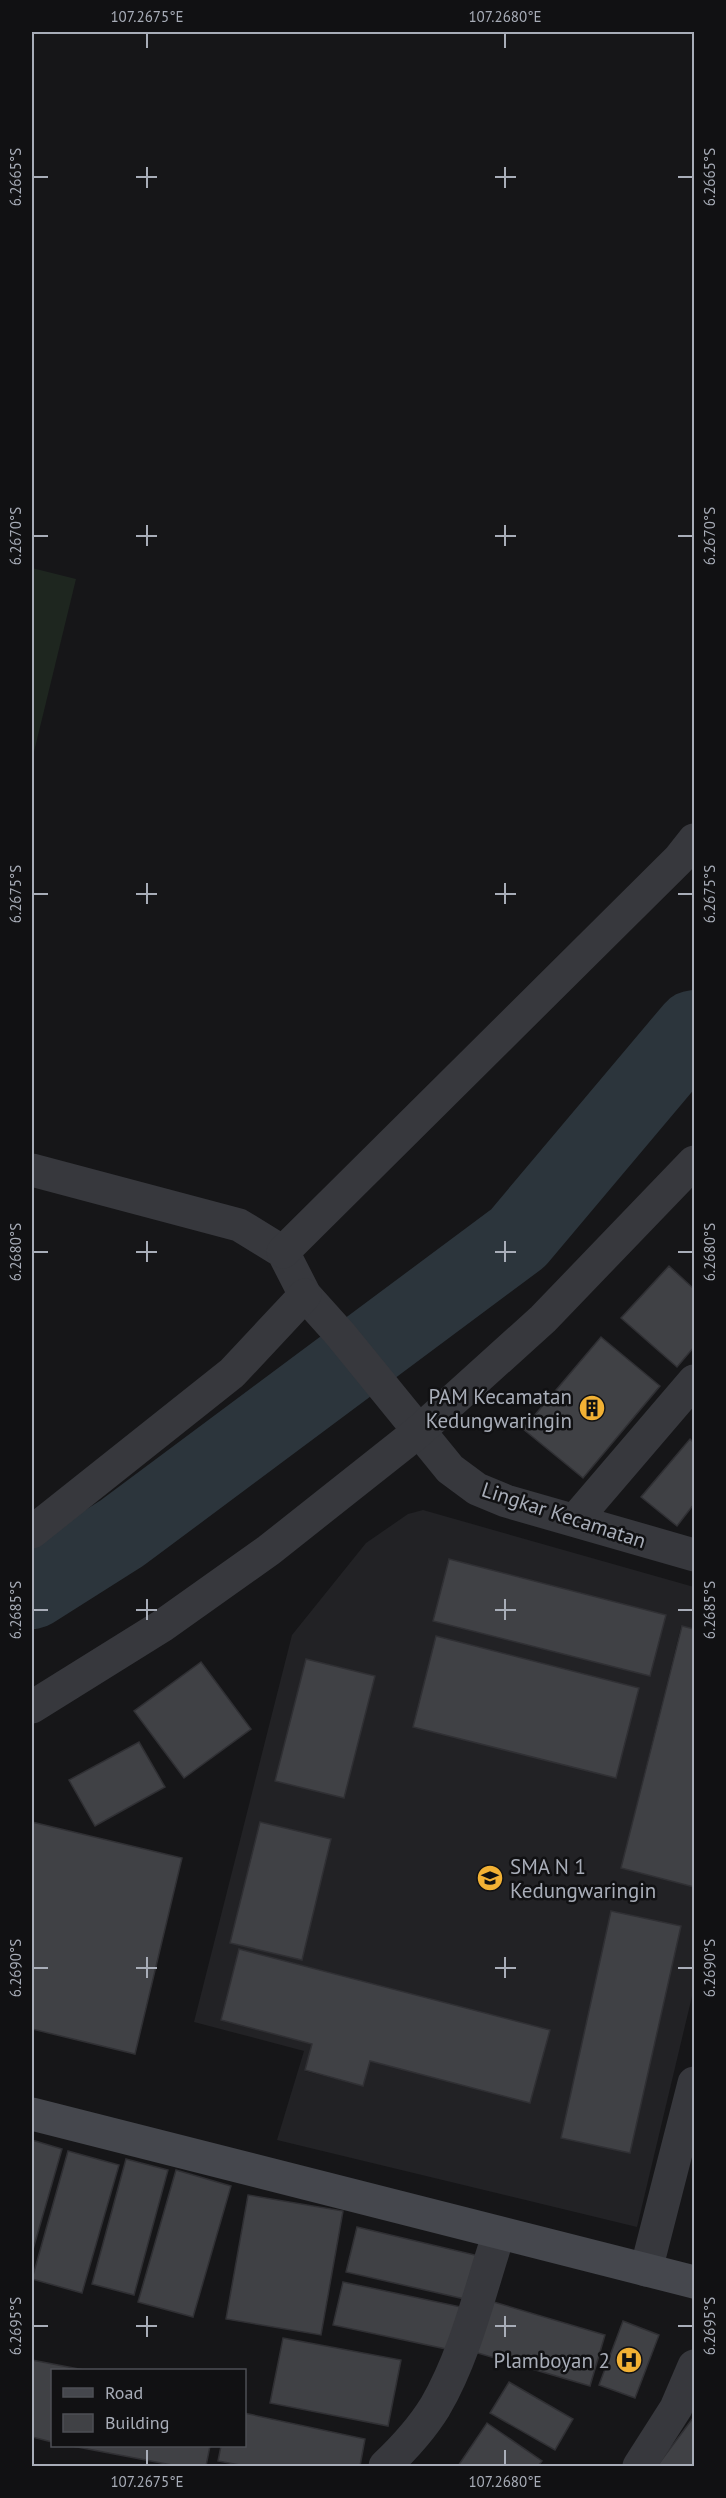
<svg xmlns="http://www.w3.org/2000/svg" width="726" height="2498" font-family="'PT Sans',sans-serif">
  <rect width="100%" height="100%" fill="#161618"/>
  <path fill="#222225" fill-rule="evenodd" d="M423,1510L694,1587V1629L681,1626L621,1868L694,1887V1988L637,2227L277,2140L304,2051L194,2022L292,1635L366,1543L408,1514ZM306,1659L375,1676L344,1798L275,1781ZM260,1822L331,1839L301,1960L230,1943ZM239,1949L549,2030L530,2103L370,2061L363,2086L305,2071L312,2044L221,2020Z"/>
  <path fill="#1e261f" d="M32,568L76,579L32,760Z"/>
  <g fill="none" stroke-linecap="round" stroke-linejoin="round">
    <path stroke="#2c353c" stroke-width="78" d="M32,1590L122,1533L518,1238L694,1029"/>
  </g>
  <g fill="#404145" stroke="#303034" stroke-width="1.5">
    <path d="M669,1266L694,1289V1347L677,1367L621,1318Z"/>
    <path d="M601,1337L660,1386L583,1478L523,1429Z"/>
    <path d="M690,1439L694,1443V1504L677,1526L641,1497Z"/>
    <path d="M449,1559L666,1615L650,1676L433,1621Z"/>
    <path d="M682,1626L694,1629V1887L621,1868Z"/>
    <path d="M436,1636L639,1688L616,1778L413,1727Z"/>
    <path d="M306,1659L375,1676L344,1798L275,1781Z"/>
    <path d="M201,1662L251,1729L184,1778L134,1711Z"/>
    <path d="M139,1742L165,1787L95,1826L69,1780Z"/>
    <path d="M32,1822L182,1858L135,2054L32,2029Z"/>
    <path d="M260,1822L331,1839L302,1960L230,1943Z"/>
    <path d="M611,1911L681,1926L630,2153L561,2138Z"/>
    <path d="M239,1949L550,2030L530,2103L370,2061L363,2086L305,2070L312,2044L221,2020Z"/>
    <path d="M32,2140L62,2149L32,2253Z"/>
    <path d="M68,2151L119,2165L82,2293L32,2279Z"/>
    <path d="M126,2159L168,2170L134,2295L92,2284Z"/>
    <path d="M176,2170L231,2186L193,2317L138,2302Z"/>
    <path d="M248,2195L343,2211L321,2335L226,2319Z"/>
    <path d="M357,2227L479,2256L469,2300L346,2272Z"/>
    <path d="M343,2282L461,2307L451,2350L333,2325Z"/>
    <path d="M487,2300L605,2335L590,2386L471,2351Z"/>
    <path d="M623,2321L659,2335L635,2398L599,2385Z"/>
    <path d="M283,2338L401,2360L388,2426L270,2403Z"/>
    <path d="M32,2360L84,2370H52V2442L32,2437Z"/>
    <path d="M509,2382L573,2419L555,2450L490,2413Z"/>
    <path d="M244,2413L365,2439L360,2466H245L218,2461L221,2446H244Z"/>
    <path d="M693,2418L694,2466H657Z"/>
    <path d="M487,2423L542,2461L538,2466H458Z"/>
    <path d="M72,2446H210L206,2466H177Z"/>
  </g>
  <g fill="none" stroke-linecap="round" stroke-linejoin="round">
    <g stroke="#37383d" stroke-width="33">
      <path d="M32,1170L239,1225L283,1252L305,1295L340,1334L450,1469L477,1489L506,1501L694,1555"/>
      <path d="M283,1252L679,859L694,840"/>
      <path d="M575,1520L694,1381"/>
      <path d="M32,1532L232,1373L305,1295"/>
      <path d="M646,2270L694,2083"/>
      <path d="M385,2466C403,2449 422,2428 435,2407C466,2354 480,2290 499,2233"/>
      <path d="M639,2466L676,2408L694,2366"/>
    </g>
    <path stroke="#37383d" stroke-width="33" d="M32,1707L162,1626L269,1550L418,1432L543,1319L694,1162"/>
    <path stroke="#45474d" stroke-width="33" d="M32,2114L694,2282"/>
  </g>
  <path fill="none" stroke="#a8adb8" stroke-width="2" d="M147,33V48M505,33V48M147,167V188M505,167V188M33,177H48M136,177H157M495,177H516M678,177H693M147,525V546M505,525V546M33,536H48M136,536H157M495,536H516M678,536H693M147,883V904M505,883V904M33,894H48M136,894H157M495,894H516M678,894H693M147,1241V1262M505,1241V1262M33,1252H48M136,1252H157M495,1252H516M678,1252H693M147,1599V1620M505,1599V1620M33,1610H48M136,1610H157M495,1610H516M678,1610H693M147,1957V1978M505,1957V1978M33,1968H48M136,1968H157M495,1968H516M678,1968H693M147,2316V2337M505,2316V2337M33,2326H48M136,2326H157M495,2326H516M678,2326H693M147,2450V2465M505,2450V2465"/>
  <defs>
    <symbol id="building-disc" viewBox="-11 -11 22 22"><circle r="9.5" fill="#f2b134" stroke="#111113"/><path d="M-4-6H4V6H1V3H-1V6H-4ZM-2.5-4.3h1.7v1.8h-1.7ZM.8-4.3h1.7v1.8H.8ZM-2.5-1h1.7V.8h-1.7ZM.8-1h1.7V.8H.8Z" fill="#111"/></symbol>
    <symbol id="school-disc" viewBox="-11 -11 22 22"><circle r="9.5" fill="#f2b134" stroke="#111113"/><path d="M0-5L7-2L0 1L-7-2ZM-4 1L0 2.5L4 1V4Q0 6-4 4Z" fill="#111"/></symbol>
    <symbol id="hospital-disc" viewBox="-11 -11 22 22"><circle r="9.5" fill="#f2b134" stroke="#111113"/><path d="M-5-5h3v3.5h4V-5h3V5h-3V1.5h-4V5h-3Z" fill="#111"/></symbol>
  </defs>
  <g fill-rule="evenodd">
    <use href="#building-disc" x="577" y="1393" width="30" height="30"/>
    <use href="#school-disc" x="475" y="1863" width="30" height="30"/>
    <use href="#hospital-disc" x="614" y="2345" width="30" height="30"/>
  </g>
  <g text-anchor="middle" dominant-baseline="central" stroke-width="5" stroke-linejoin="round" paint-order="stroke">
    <g font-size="21" fill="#a8adb8" stroke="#111113" text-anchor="end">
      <text x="572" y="1396">PAM Kecamatan<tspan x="572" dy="24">Kedungwaringin</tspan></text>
      <text x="510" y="1866" text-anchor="start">SMA N 1<tspan x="510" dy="24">Kedungwaringin</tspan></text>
      <text x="610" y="2360">Plamboyan 2</text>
    </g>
    <g font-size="21" fill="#a8adb8" stroke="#111113">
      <text transform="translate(564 1515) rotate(18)">Lingkar Kecamatan</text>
    </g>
  </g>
  <rect width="726" height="2498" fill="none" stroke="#111113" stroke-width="66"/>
  <rect x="51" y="2369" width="195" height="78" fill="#111113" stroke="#4d4f55" stroke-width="1.5"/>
  <rect x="63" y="2388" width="30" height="9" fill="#45474d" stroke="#4d4f55" stroke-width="1.5"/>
  <text x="105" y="2399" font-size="18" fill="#a8adb8">Road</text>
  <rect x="63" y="2414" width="30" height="18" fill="#404145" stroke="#4d4f55" stroke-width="1.5"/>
  <text x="105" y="2429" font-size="18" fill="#a8adb8">Building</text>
  <rect x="33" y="33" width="660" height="2432" fill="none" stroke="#a8adb8" stroke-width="2"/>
  <g font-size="15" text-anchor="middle" fill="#a8adb8">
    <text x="147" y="22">107.2675°E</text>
    <text x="505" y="22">107.2680°E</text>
    <text transform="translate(16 177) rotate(-90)" y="5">6.2665°S</text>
    <text transform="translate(710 177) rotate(-90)" y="5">6.2665°S</text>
    <text transform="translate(16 536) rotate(-90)" y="5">6.2670°S</text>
    <text transform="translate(710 536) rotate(-90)" y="5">6.2670°S</text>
    <text transform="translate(16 894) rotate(-90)" y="5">6.2675°S</text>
    <text transform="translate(710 894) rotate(-90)" y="5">6.2675°S</text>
    <text transform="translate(16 1252) rotate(-90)" y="5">6.2680°S</text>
    <text transform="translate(710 1252) rotate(-90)" y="5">6.2680°S</text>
    <text transform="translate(16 1610) rotate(-90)" y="5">6.2685°S</text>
    <text transform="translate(710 1610) rotate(-90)" y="5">6.2685°S</text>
    <text transform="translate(16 1968) rotate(-90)" y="5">6.2690°S</text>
    <text transform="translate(710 1968) rotate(-90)" y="5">6.2690°S</text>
    <text transform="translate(16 2326) rotate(-90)" y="5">6.2695°S</text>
    <text transform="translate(710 2326) rotate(-90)" y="5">6.2695°S</text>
    <text x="147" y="2487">107.2675°E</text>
    <text x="505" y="2487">107.2680°E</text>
  </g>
</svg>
